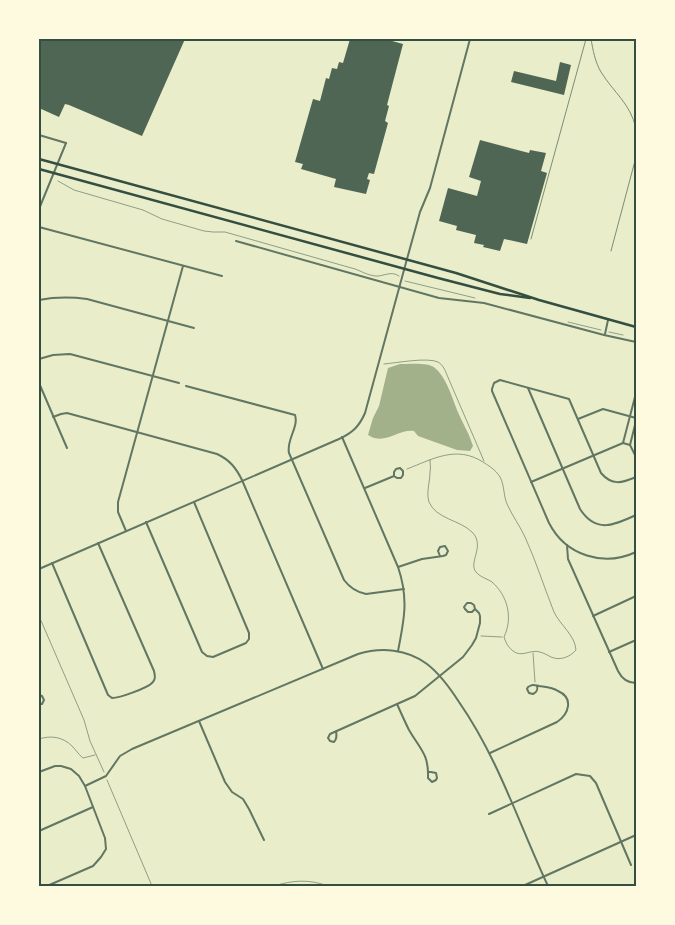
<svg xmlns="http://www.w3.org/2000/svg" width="675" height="925" font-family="'Golos Text',sans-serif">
  <rect width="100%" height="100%" fill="#e9edc9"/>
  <path fill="#a3b18a" d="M400,364C409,364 429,362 435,368C446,377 452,397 457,410C462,422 469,433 473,446L470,451L457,450L418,436L414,431C397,429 385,446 368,435L373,418L379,406L388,368Z"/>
  <g fill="#4f6655">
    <path d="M40,39H185L142,136L69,105L65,104L59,117L39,108V42Z"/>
    <path d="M350,39H385L403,44L387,105L389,106L385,121L388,123L374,174L369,173L367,179L370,180L366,194L334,187L336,179L301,169L303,164L295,162L313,99L320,101L326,78L329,79L332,68L337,69L339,62L343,63Z"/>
    <path d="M560,62L571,65L564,95L511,82L514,71L556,81Z"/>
    <path d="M480,140L529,153L530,150L546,153L541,171L547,173L527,244L504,239L500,251L483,247L484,245L474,243L476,235L456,230L457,226L439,221L448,188L477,196L481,181L469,177Z"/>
  </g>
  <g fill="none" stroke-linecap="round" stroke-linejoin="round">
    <g stroke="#344e41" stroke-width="0.5">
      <path d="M58,181L74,190L143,210L162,219L204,231L213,232H225L355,269C361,271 367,275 375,276C383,277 391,270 399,276"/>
      <path d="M405,281L475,298"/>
      <path d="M568,322L601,330"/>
      <path d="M609,332L623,335"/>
      <path d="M384,364C396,363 427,357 438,362C443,365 445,370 447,375L484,461"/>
      <path d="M407,469C433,459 456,445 483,462C489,466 496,470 500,477C505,486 503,497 508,506C513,517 520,526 525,537C536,561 544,587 554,612C560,625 575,635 576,650C570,657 560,661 551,657C547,655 544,653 540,652C530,649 522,658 513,651C508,647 506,643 504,637C513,618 508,596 492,582C486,578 476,576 474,568C472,558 484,544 472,532C460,520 436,519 429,502C426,492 430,482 430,472C431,468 430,464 430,460"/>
      <path d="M39,616L84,720L90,741L104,772"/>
      <path d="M481,636L502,637"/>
      <path d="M533,653L535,682"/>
      <path d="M39,739C51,735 63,737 72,746C76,750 79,755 83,758L95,755"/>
      <path d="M107,780L152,886"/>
      <path d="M274,886C293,880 309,879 328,886"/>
    </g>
    <g stroke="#617663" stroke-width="2">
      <path d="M39,209L66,143"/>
      <path d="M39,227L222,276"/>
      <path d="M236,241L439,298L484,303L604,335L636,342"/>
      <path d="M407,259L420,212L430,188L470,39"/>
      <path d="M39,300C55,297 71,297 87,299L194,328"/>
      <path d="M605,334L608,320"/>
      <path d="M39,359L53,355L70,354L179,383"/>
      <path d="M39,383L67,448"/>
      <path d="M186,386L295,415C299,427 286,440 289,453L344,580C350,588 356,592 366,594L404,589"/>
      <path d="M528,388L580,509C596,534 615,525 636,515"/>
      <path d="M53,417L61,414L67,413L217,454C230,460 236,468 242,480L323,669"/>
      <path d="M578,419L603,409L636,418"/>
      <path d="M342,437L398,567C409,599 404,620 398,651"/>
      <path d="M623,443L636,393"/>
      <path d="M630,445L636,421"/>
      <path d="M630,445L636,457"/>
      <path d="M636,477C622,483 612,486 601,473L569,399L500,380L494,383L492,389V391L549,523C566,556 604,567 636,552"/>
      <path d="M531,482L623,443L630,445"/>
      <path d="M365,488L394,476L397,478H401L403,475V471L400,468L396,469L394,472V476"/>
      <path d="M146,522L202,652L207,656L213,657L246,643L249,639V633L194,502"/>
      <path d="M126,531L118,512V502L183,266"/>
      <path d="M567,545L568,559L618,671C622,679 627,683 636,683"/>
      <path d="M52,563L108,695L112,698C120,698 147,688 152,683C156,679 155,676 154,671L98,543"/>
      <path d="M398,567L422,559L443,556L446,555L448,551L445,546L440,547L438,551L440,556"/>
      <path d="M593,616L636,596"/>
      <path d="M609,652L636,640"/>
      <path d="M39,695L42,696L44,700L42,704H39"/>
      <path d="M397,704C401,713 405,722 409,730C420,749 429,754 428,778L432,782L436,780L437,778L436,773L431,772H429"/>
      <path d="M199,721L225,782L232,792L243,799L249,809L264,840"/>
      <path d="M336,731C337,736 337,739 334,742L330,741L328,738L330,734L415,696L463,657L472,645L476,638L480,623V616L479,613L475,609L474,605L471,603H467L464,607L465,609L468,612H472L475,609"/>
      <path d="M490,753L557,722C569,714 574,698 558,691C552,687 546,687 539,686C534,685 533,684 528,687L527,689L529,693L533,694C537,692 538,690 537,686"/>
      <path d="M39,772L55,766H61L71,769L79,776L85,786L105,838L106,849L101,857L93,866L47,886"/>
      <path d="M85,786L106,776L120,756L132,749L358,654C381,647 407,649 427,664C440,674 450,688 459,702C498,758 519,824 548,886"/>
      <path d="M489,814L576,774L590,776L596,783L631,865"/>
      <path d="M39,831L93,807"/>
      <path d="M525,885L636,835"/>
    </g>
    <g stroke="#617663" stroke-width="2">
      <path d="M39,135L66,143"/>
      <path d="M39,569L339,439C352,433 359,427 365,413L407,259"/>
    </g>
    <g stroke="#344e41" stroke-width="2.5">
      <path d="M39,159L456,273L539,300L636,327"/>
      <path d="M39,169L438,278L500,294L530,298"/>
    </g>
    <g stroke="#7c8e77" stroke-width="1">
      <path d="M591,39C593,50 595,62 601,72C614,93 630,103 636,128"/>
      <path d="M531,239L586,39"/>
      <path d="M611,251L636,157"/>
    </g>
  </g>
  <rect width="675" height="925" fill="none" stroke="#fefae0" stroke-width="80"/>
  <rect x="40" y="40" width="595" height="845" fill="none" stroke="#344e41" stroke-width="2"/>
</svg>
